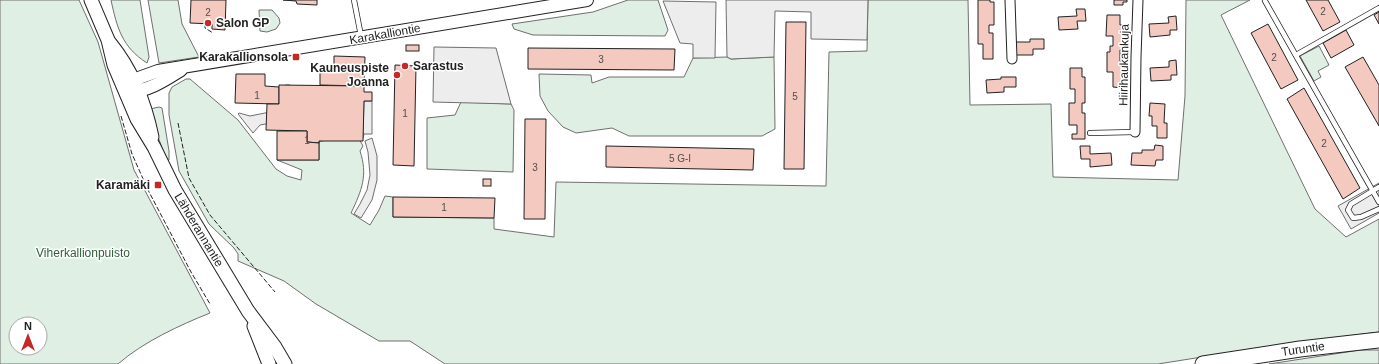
<svg xmlns="http://www.w3.org/2000/svg" width="1379" height="364" font-family="Arial,sans-serif">
  <rect width="100%" height="100%" fill="#fff"/>
  <g fill="#e0efe3" stroke="#6f6f6f" fill-rule="evenodd">
    <path d="M0,0H79L98,42L134,170L210,313C180,325 143,342 118,364H0ZM16,324H40V348H16Z"/>
    <path d="M111,0H140L149,57L147,63C122,47 117,28 111,0Z"/>
    <path d="M148,0H178L182,24L199,57L159,63Z"/>
    <path d="M628,0H658L668,30L665,36L533,35L514,29L512,24L593,12Z"/>
    <path d="M868,0H968L970,105L1051,104L1053,177L1178,180L1185,96L1186,0H1250L1221,15L1315,209L1346,237L1379,219V332L1271,346L1158,364H445L410,341H379L316,304L284,281L238,261V254L234,248L209,224L179,171L169,115V93L172,87L186,79H190L238,120L276,169L287,176L301,180L302,170L277,160H319V141L358,137L363,146L360,151C368,175 362,190 351,213L370,225L379,210L385,196L393,197V217L494,218V229L554,237L556,182L826,186L829,52L867,51Z"/>
    <path d="M259,10H272L279,18L280,23L276,29L267,32L260,31Z"/>
    <path d="M1319,46L1329,65L1318,71L1321,77L1314,81L1300,56Z"/>
    <path d="M727,57L731,59L774,57L775,129L762,136H629L612,128L576,133L563,127L548,111L540,96L539,74L591,75L592,83L609,77H684L693,58Z"/>
    <path d="M461,102L511,104L514,110L513,172L427,169V118L455,115Z"/>
    <path d="M159,107L162,108L169,151V160L167,161L158,137L150,109Z"/>
    <path d="M1360,350H1379V364H1269Z"/>
  </g>
  <g fill="#ededed" stroke="#6f6f6f">
    <path d="M726,0H868L867,40L811,39V12L775,11L774,57L731,59L727,57Z"/>
    <path d="M663,1L716,2L715,58H693V44L680,43Z"/>
    <path d="M434,47L496,48L511,104L433,102Z"/>
    <path d="M285,85H290L289,101L334,90V85H338V91L363,134L364,101H372V134H364L363,138L358,137L320,141L319,143L307,142L317,118L288,120L260,125L253,133L238,114L239,113L250,116L280,110L284,106Z"/>
    <path d="M372,138L377,156V180L372,200L361,218L354,214L360,204L367,190L370,175L368,152L365,141Z"/>
    <path d="M1379,183V213L1351,229L1338,206Z"/>
  </g>
  <g fill="#f3c9c0" stroke="#222">
    <path d="M191,0H226L225,30L212,29V24L190,23Z"/>
    <path d="M283,0H317V5L297,4L296,1Z"/>
    <path d="M978,0H990V2H994V25H989V33H993V59H983V44H978Z"/>
    <path d="M1114,0H1127V2H1123V5H1114Z"/>
    <path d="M1306,0H1328L1340,22L1323,31Z"/>
    <path d="M1076,9H1085L1086,21H1077L1078,29L1059,30L1058,17L1077,16Z"/>
    <path d="M1379,12V24L1374,15Z"/>
    <path d="M1107,15H1120V25H1123V50H1120V61H1123V88L1113,87V72H1107V52H1110V46H1113V36H1106Z"/>
    <path d="M1176,16L1177,30H1170V35L1150,37L1149,24L1169,23L1168,17Z"/>
    <path d="M786,22H806L804,169H784Z"/>
    <path d="M1268,24L1298,80L1281,89L1251,33Z"/>
    <path d="M1346,30L1354,45L1331,58L1323,43Z"/>
    <path d="M1030,39H1044V49H1033V55H1015V42H1030Z"/>
    <rect x="406" y="45" width="13" height="6"/>
    <path d="M528,48L675,49L674,70L528,69Z"/>
    <path d="M334,56L365,57L364,86L320,85V68H334Z"/>
    <path d="M1363,57L1379,85V126L1345,67Z"/>
    <path d="M1176,60L1177,75H1171V80L1151,81L1150,68L1169,67V61Z"/>
    <path d="M395,65L416,66L414,166L393,165Z"/>
    <path d="M1070,68H1082V77H1085V103H1082V113H1085V139H1072V134H1077V125H1069V103H1075V89H1070Z"/>
    <path d="M236,74H265V86L279,87V104L235,103Z"/>
    <path d="M1001,77H1016V87H1004V92L987,93L986,80L1001,79Z"/>
    <path d="M279,85L364,86V92H372V101H364L363,141H319V143L307,142V131L266,130L267,104H279Z"/>
    <path d="M1304,88L1360,188L1343,199L1287,99Z"/>
    <path d="M1150,103L1165,104L1164,123H1167V138H1157V126H1152V116H1149Z"/>
    <path d="M525,119H546L545,219H524Z"/>
    <path d="M277,131H307V142L319,143V160H277Z"/>
    <path d="M1155,145L1163,146V160H1156L1155,166L1131,165L1132,153H1142V150H1154Z"/>
    <path d="M606,146L754,149L753,170L606,167Z"/>
    <path d="M1080,146H1090V154L1111,153L1112,165L1090,167V159H1081Z"/>
    <rect x="483" y="179" width="8" height="7"/>
    <path d="M393,197L495,198L494,218L393,217Z"/>
  </g>
  <g fill="none" stroke-linecap="round" stroke-linejoin="round">
    <defs>
      <g id="service">
        <path d="M354,0L361,36"/>
        <path d="M1265,1L1379,202"/>
        <path d="M1296,55L1379,8"/>
        <path d="M1090,133L1135,132"/>
        <path d="M1379,187L1351,204L1348,210L1353,218L1361,217L1379,209"/>
      </g>
      <g id="minor">
        <path d="M1010,0L1012,59"/>
        <path d="M1135,132L1136,57L1138,0"/>
      </g>
      <g id="tertiary">
        <path d="M129,87L133,80L158,71L587,0"/>
        <path d="M129,92C149,91 165,80 181,70"/>
      </g>
      <g id="secondary">
        <path d="M91,0L108,40L114,65L137,119L154,147L175,190L248,311L275,347L285,364"/>
        <path d="M110,43C132,70 145,103 152,137"/>
        <path d="M254,326L269,364"/>
      </g>
      <path id="primary" d="M1203,364L1300,349L1379,340"/>
    </defs>
    <use href="#service" stroke="#222" stroke-width="6"/>
    <use href="#minor" stroke="#222" stroke-width="11"/>
    <use href="#tertiary" stroke="#222" stroke-width="14"/>
    <use href="#secondary" stroke="#222" stroke-width="15"/>
    <use href="#primary" stroke="#222" stroke-width="17"/>
    <use href="#service" stroke="#fff" stroke-width="4.5"/>
    <use href="#minor" stroke="#fff" stroke-width="9"/>
    <use href="#tertiary" stroke="#fff" stroke-width="12"/>
    <use href="#secondary" stroke="#fff" stroke-width="13"/>
    <use href="#primary" stroke="#fff" stroke-width="15"/>
    <g stroke="#222" stroke-width="1" stroke-dasharray="5 2" stroke-linecap="butt">
      <path d="M205,24V28L213,33"/>
      <path d="M121,116L132,154L148,190L191,272L210,304"/>
      <path d="M178,123L189,178L210,215L275,292"/>
    </g>
  </g>
  <g fill="#c62828" stroke="#fff" stroke-width="1.5">
    <circle cx="208" cy="23" r="4"/>
    <rect x="292" y="53" width="8" height="8" rx="2"/>
    <circle cx="405" cy="66" r="4"/>
    <circle cx="397" cy="75" r="4"/>
    <rect x="154" y="181" width="8" height="8" rx="2"/>
  </g>
  <g text-anchor="middle" dominant-baseline="central" stroke-width="3" stroke-linejoin="round" paint-order="stroke">
    <g font-size="10" fill="#564c4a">
      <text x="1323" y="11">2</text>
      <text x="208" y="12">2</text>
      <text x="1274" y="57">2</text>
      <text x="601" y="59">3</text>
      <text x="257" y="95">1</text>
      <text x="795" y="96">5</text>
      <text x="405" y="113">1</text>
      <text x="307" y="140">1</text>
      <text x="1324" y="143">2</text>
      <text x="680" y="158">5 G-I</text>
      <text x="535" y="167">3</text>
      <text x="444" y="207">1</text>
    </g>
    <g font-size="12" font-weight="bold" fill="#222" stroke="#fff" text-anchor="end">
      <text x="216" y="23" text-anchor="start">Salon GP</text>
      <text x="288" y="57">Karakallionsola</text>
      <text x="413" y="66" text-anchor="start">Sarastus</text>
      <text x="389" y="68">Kauneuspiste<tspan x="389" dy="14">Joanna</tspan></text>
      <text x="150" y="185">Karamäki</text>
    </g>
    <g font-size="12" fill="#222" stroke="#fff">
      <text transform="translate(385 34) rotate(-10)">Karakalliontie</text>
      <text transform="translate(1124 65) rotate(-89)">Hiirihaukankuja</text>
      <text transform="translate(199 230) rotate(59)">Lähderannantie</text>
      <text transform="translate(1303 349) rotate(-8)">Turuntie</text>
    </g>
    <g font-size="12" fill="#2f5e38" stroke="#fff">
      <text x="83" y="253">Viherkallionpuisto</text>
    </g>
  </g>
  <g transform="translate(28 336)"><circle r="19" fill="#ffffff" stroke="#a7a7a7"/>
  <path d="M0-3L7 15L0 10L-7 15Z" fill="#c62828"/>
  <text y="-6" font-size="11" font-weight="bold" text-anchor="middle" fill="#222222">N</text>
  </g>
</svg>
